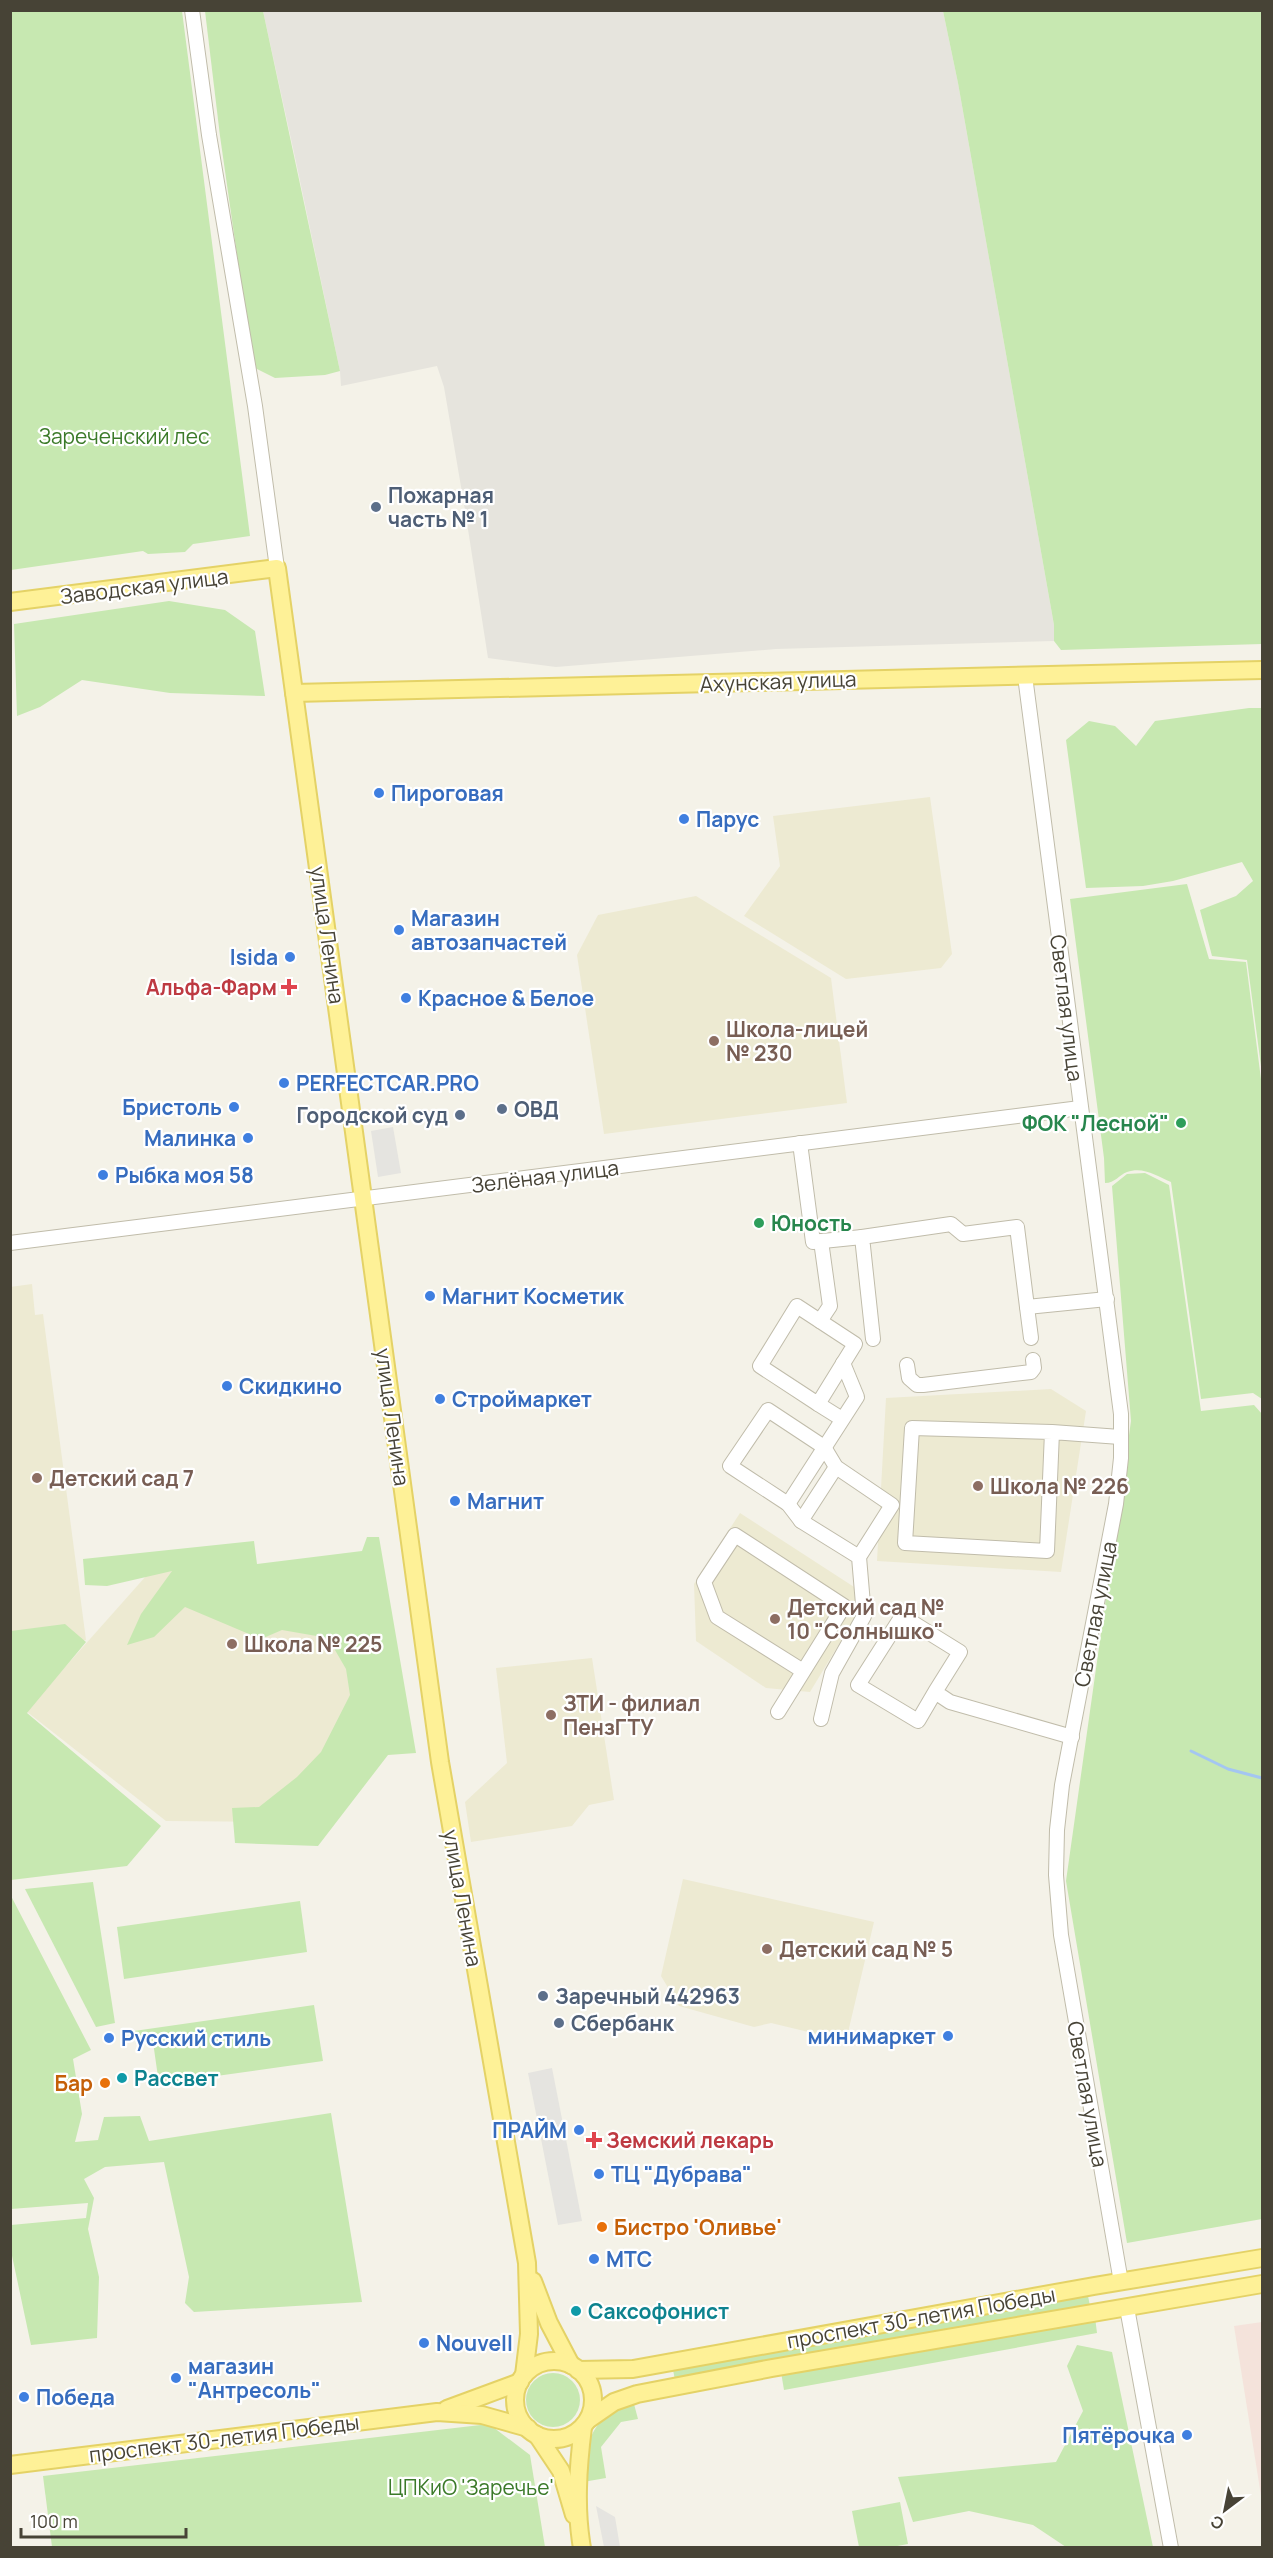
<svg xmlns="http://www.w3.org/2000/svg" width="1273" height="2558" font-family="Manrope,sans-serif">
  <rect width="100%" height="100%" fill="#f4f2e8"/>
  <path fill="#e6e4dd" d="M263,11H943L958,83L1054,625V641L776,649L556,667L488,658L465,510L444,387L437,366L341,386L340,371L296,162Z"/>
  <g fill="#edead2">
    <path d="M930,797L952,954L941,968L846,979L744,916L780,866L773,816Z"/>
    <path d="M696,896L831,978L847,1103L604,1134L577,955L598,915Z"/>
    <path d="M32,1284L35,1315L43,1314L86,1640L11,1648L10,1287Z"/>
    <path d="M1051,1389L1086,1411L1061,1572L877,1561L886,1398Z"/>
    <path d="M740,1513L868,1596L810,1692L766,1688L696,1641L694,1584Z"/>
    <path d="M162,1558L239,1577L366,1566L389,1714L288,1822L166,1821L26,1711Z"/>
    <path d="M592,1658L614,1800L589,1805L572,1826L471,1842L465,1802L507,1763L496,1668Z"/>
    <path d="M683,1879L874,1922L846,2041L771,2023L754,2027L679,2006L661,1976Z"/>
  </g>
  <path fill="#f4e3db" d="M1262,2322V2502L1234,2326Z"/>
  <g fill="#c7e8b1">
    <path d="M10,11H182L250,536L193,544L185,552L148,554L143,551L11,570Z"/>
    <path d="M205,11H263L340,371L325,375L275,378L253,367L220,136Z"/>
    <path d="M943,11H1262V644L1061,650L1054,641V625L958,83Z"/>
    <path d="M169,601L225,610L255,631L265,696L170,693L82,680L40,707L17,716L14,624Z"/>
    <path d="M1249,708H1262V1074L1247,960L1212,956L1200,910L1236,896L1253,881L1242,862L1173,881L1143,886L1086,888L1066,740L1089,721L1115,726L1136,746L1155,721Z"/>
    <path d="M1187,884L1209,959L1246,962L1262,1087V1399L1253,1393L1201,1399L1171,1182C1157,1176 1143,1166 1127,1172C1119,1175 1115,1183 1105,1183L1104,1158L1070,899Z"/>
    <path d="M1145,1173L1169,1185L1201,1411L1254,1405L1262,1414V2219L1127,2243L1066,1881L1131,1421L1112,1186L1127,1174Z"/>
    <path d="M367,1537H379L416,1753L388,1755L318,1846L235,1843L232,1808L259,1807L297,1777L321,1752L350,1695L346,1669L328,1638L282,1630L261,1639L185,1607L154,1637L127,1645L141,1614L172,1571L107,1586L85,1585L83,1559L254,1541L257,1564L362,1551Z"/>
    <path d="M65,1624L86,1642L27,1713L161,1826L127,1866L11,1880V1631Z"/>
    <path d="M93,1882L115,2023L96,2027L25,1889Z"/>
    <path d="M10,1894L91,2050L73,2059L82,2114L75,2142L98,2140L104,2117L140,2116L149,2141L331,2113L362,2302L194,2312L185,2303L189,2277L164,2162L105,2167L84,2179L94,2198L88,2229L99,2277L97,2338L31,2345L11,2251V2225L86,2218L88,2203L11,2209Z"/>
    <path d="M300,1901L307,1952L124,1979L117,1927Z"/>
    <path d="M314,2005L323,2061L159,2084L153,2042L136,2044L134,2031Z"/>
    <path d="M1088,2296L1090,2306L675,2380L673,2370Z"/>
    <path d="M1095,2317L1097,2333L784,2390L781,2372Z"/>
    <path d="M1077,2345L1112,2352L1153,2547H1066L1033,2525L969,2511L913,2522L898,2477L1056,2462L1083,2411L1067,2366Z"/>
    <circle cx="553" cy="2400" r="27"/>
    <path d="M634,2404L638,2419L621,2422L601,2447L606,2478L583,2482C587,2442 589,2416 634,2404Z"/>
    <path d="M489,2424L530,2455L545,2547H52L43,2476Z"/>
    <path d="M900,2502L908,2544L892,2547H859L852,2511Z"/>
  </g>
  <g fill="#e5e4e0">
    <path d="M393,1127L401,1173L378,1177L371,1131Z"/>
    <path d="M552,2068L582,2221L558,2225L528,2073Z"/>
    <path d="M596,2506L615,2517L620,2547H604Z"/>
  </g>
  <g fill="none" stroke-linecap="round" stroke-linejoin="round">
    <path stroke="#a4c6f1" stroke-width="3" d="M1191,1751L1228,1769L1262,1778"/>
    <defs>
      <g id="minor">
        <path d="M192,10L209,135L255,406L277,568"/>
        <path d="M1025,676L1121,1414V1458L1116,1504L1062,1785L1057,1830L1056,1875L1061,1935L1121,2282"/>
        <path d="M800,1143L813,1242L862,1237"/>
        <path d="M10,1243L1080,1108"/>
        <path d="M797,1306L855,1344L818,1404L760,1366Z"/>
        <path d="M1027,1307L1031,1338"/>
        <path d="M820,1321L830,1306L821,1241"/>
        <path d="M873,1339L862,1237L951,1224L963,1234L1017,1227L1027,1307L1107,1299"/>
        <path d="M907,1365L909,1378L917,1385H923L1031,1372L1034,1368L1033,1360"/>
        <path d="M818,1404L842,1419"/>
        <path d="M1052,1432L912,1428L905,1543L1047,1551L1052,1432L1120,1437"/>
        <path d="M788,1504L857,1397L843,1363"/>
        <path d="M801,1521L836,1467"/>
        <path d="M935,1692L960,1652L902,1616L858,1685L918,1721L935,1692L950,1702L1072,1737"/>
        <path d="M778,1712L844,1606L735,1535L704,1582L717,1617L803,1671"/>
        <path d="M821,1719L832,1673L864,1616L859,1557L892,1505L836,1467L824,1447L768,1410L730,1466L788,1504L801,1521L859,1557"/>
        <path d="M1127,2308L1171,2548"/>
      </g>
      <g id="major">
        <path d="M10,602L277,568L440,1762L527,2263L529,2334L524,2375"/>
        <path d="M294,693L1262,670"/>
        <path d="M533,2281L549,2323L571,2365"/>
        <circle cx="554" cy="2400" r="39"/>
        <path d="M578,2370L633,2369L1094,2286L1262,2258"/>
        <path d="M447,2409L520,2382"/>
        <path d="M588,2420L614,2402L637,2394L772,2368L1262,2284"/>
        <path d="M537,2435L561,2471L574,2515"/>
        <path d="M10,2465L437,2412L482,2415L528,2428"/>
        <path d="M582,2548C575,2508 578,2467 583,2427"/>
      </g>
    </defs>
    <use href="#minor" stroke="#c0bcaa" stroke-width="16"/>
    <use href="#major" stroke="#e4d266" stroke-width="20"/>
    <use href="#minor" stroke="#fff" stroke-width="14"/>
    <use href="#major" stroke="#fef197" stroke-width="16"/>
  </g>
  <g fill="#5c6f8a" stroke="#fff" stroke-width="2">
    <circle cx="376" cy="507" r="6"/>
    <circle cx="502" cy="1109" r="6"/>
    <circle cx="460" cy="1115" r="6"/>
    <circle cx="543" cy="1996" r="6"/>
    <circle cx="559" cy="2023" r="6"/>
  </g>
  <g fill="#3f7fe0" stroke="#fff" stroke-width="2">
    <circle cx="379" cy="793" r="6"/>
    <circle cx="684" cy="819" r="6"/>
    <circle cx="399" cy="930" r="6"/>
    <circle cx="290" cy="957" r="6"/>
    <circle cx="406" cy="998" r="6"/>
    <circle cx="284" cy="1083" r="6"/>
    <circle cx="234" cy="1107" r="6"/>
    <circle cx="248" cy="1138" r="6"/>
    <circle cx="103" cy="1175" r="6"/>
    <circle cx="430" cy="1296" r="6"/>
    <circle cx="227" cy="1386" r="6"/>
    <circle cx="440" cy="1399" r="6"/>
    <circle cx="455" cy="1501" r="6"/>
    <circle cx="948" cy="2036" r="6"/>
    <circle cx="109" cy="2038" r="6"/>
    <circle cx="579" cy="2130" r="6"/>
    <circle cx="599" cy="2174" r="6"/>
    <circle cx="594" cy="2259" r="6"/>
    <circle cx="424" cy="2343" r="6"/>
    <circle cx="176" cy="2378" r="6"/>
    <circle cx="24" cy="2397" r="6"/>
    <circle cx="1187" cy="2435" r="6"/>
  </g>
  <g fill="#e0444e" stroke="#fff" stroke-width="2">
    <path d="M286 978h6v6h6v6h-6v6h-6v-6h-6v-6h6z"/>
    <path d="M591 2131h6v6h6v6h-6v6h-6v-6h-6v-6h6z"/>
  </g>
  <g fill="#8d6e63" stroke="#fff" stroke-width="2">
    <circle cx="714" cy="1041" r="6"/>
    <circle cx="37" cy="1478" r="6"/>
    <circle cx="978" cy="1486" r="6"/>
    <circle cx="775" cy="1619" r="6"/>
    <circle cx="232" cy="1644" r="6"/>
    <circle cx="551" cy="1715" r="6"/>
    <circle cx="767" cy="1949" r="6"/>
  </g>
  <g fill="#2e9e5b" stroke="#fff" stroke-width="2">
    <circle cx="1181" cy="1123" r="6"/>
    <circle cx="759" cy="1223" r="6"/>
  </g>
  <g fill="#0f9aa8" stroke="#fff" stroke-width="2">
    <circle cx="122" cy="2078" r="6"/>
    <circle cx="576" cy="2311" r="6"/>
  </g>
  <g fill="#e8710a" stroke="#fff" stroke-width="2">
    <circle cx="105" cy="2083" r="6"/>
    <circle cx="602" cy="2227" r="6"/>
  </g>
  <g text-anchor="middle" dominant-baseline="central" stroke-width="4.5" stroke-linejoin="round" paint-order="stroke">
    <g font-size="21" fill="#3b7a29" stroke="#fff">
      <text x="124" y="436">Зареченский лес</text>
      <text x="471" y="2487">ЦПКиО 'Заречье'</text>
    </g>
    <g font-size="21" font-weight="bold" fill="#4e5e75" stroke="#fff" text-anchor="start">
      <text x="388" y="495">Пожарная<tspan x="388" dy="24">часть № 1</tspan></text>
      <text x="514" y="1109">ОВД</text>
      <text x="448" y="1115" text-anchor="end">Городской суд</text>
      <text x="555" y="1996">Заречный 442963</text>
      <text x="571" y="2023">Сбербанк</text>
    </g>
    <g font-size="21" fill="#474336" stroke="#fff">
      <text transform="translate(144 586) rotate(-7)">Заводская улица</text>
      <text transform="translate(778 681) rotate(-2)">Ахунская улица</text>
      <text transform="translate(328 935) rotate(82)">улица Ленина</text>
      <text transform="translate(1067 1008) rotate(83)">Светлая улица</text>
      <text transform="translate(545 1176) rotate(-7)">Зелёная улица</text>
      <text transform="translate(393 1417) rotate(82)">улица Ленина</text>
      <text transform="translate(1095 1614) rotate(-79)">Светлая улица</text>
      <text transform="translate(463 1898) rotate(80)">улица Ленина</text>
      <text transform="translate(1088 2094) rotate(80)">Светлая улица</text>
      <text transform="translate(921 2317) rotate(-10)">проспект 30-летия Победы</text>
      <text transform="translate(224 2438) rotate(-7)">проспект 30-летия Победы</text>
    </g>
    <g font-size="21" font-weight="bold" fill="#366cbe" stroke="#fff" text-anchor="start">
      <text x="391" y="793">Пироговая</text>
      <text x="696" y="819">Парус</text>
      <text x="411" y="918">Магазин<tspan x="411" dy="24">автозапчастей</tspan></text>
      <text x="278" y="957" text-anchor="end">Isida</text>
      <text x="418" y="998">Красное &amp; Белое</text>
      <text x="296" y="1083">PERFECTCAR.PRO</text>
      <text x="222" y="1107" text-anchor="end">Бристоль</text>
      <text x="236" y="1138" text-anchor="end">Малинка</text>
      <text x="115" y="1175">Рыбка моя 58</text>
      <text x="442" y="1296">Магнит Косметик</text>
      <text x="239" y="1386">Скидкино</text>
      <text x="452" y="1399">Строймаркет</text>
      <text x="467" y="1501">Магнит</text>
      <text x="936" y="2036" text-anchor="end">минимаркет</text>
      <text x="121" y="2038">Русский стиль</text>
      <text x="567" y="2130" text-anchor="end">ПРАЙМ</text>
      <text x="611" y="2174">ТЦ "Дубрава"</text>
      <text x="606" y="2259">МТС</text>
      <text x="436" y="2343">Nouvell</text>
      <text x="188" y="2366">магазин<tspan x="188" dy="24">"Антресоль"</tspan></text>
      <text x="36" y="2397">Победа</text>
      <text x="1175" y="2435" text-anchor="end">Пятёрочка</text>
    </g>
    <g font-size="21" font-weight="bold" fill="#be3a42" stroke="#fff" text-anchor="end">
      <text x="277" y="987">Альфа-Фарм</text>
      <text x="606" y="2140" text-anchor="start">Земский лекарь</text>
    </g>
    <g font-size="21" font-weight="bold" fill="#785e54" stroke="#fff" text-anchor="start">
      <text x="726" y="1029">Школа-лицей<tspan x="726" dy="24">№ 230</tspan></text>
      <text x="49" y="1478">Детский сад 7</text>
      <text x="990" y="1486">Школа № 226</text>
      <text x="787" y="1607">Детский сад №<tspan x="787" dy="24">10 "Солнышко"</tspan></text>
      <text x="244" y="1644">Школа № 225</text>
      <text x="563" y="1703">ЗТИ - филиал<tspan x="563" dy="24">ПензГТУ</tspan></text>
      <text x="779" y="1949">Детский сад № 5</text>
    </g>
    <g font-size="21" font-weight="bold" fill="#27864d" stroke="#fff" text-anchor="end">
      <text x="1169" y="1123">ФОК "Лесной"</text>
      <text x="771" y="1223" text-anchor="start">Юность</text>
    </g>
    <g font-size="21" font-weight="bold" fill="#0d838f" stroke="#fff" text-anchor="start">
      <text x="134" y="2078">Рассвет</text>
      <text x="588" y="2311">Саксофонист</text>
    </g>
    <g font-size="21" font-weight="bold" fill="#c56008" stroke="#fff" text-anchor="end">
      <text x="93" y="2083">Бар</text>
      <text x="614" y="2227" text-anchor="start">Бистро 'Оливье'</text>
    </g>
  </g>
  <rect width="1273" height="2558" fill="none" stroke="#474336" stroke-width="24"/>
  <g transform="translate(1225 2510) rotate(212)" stroke="#ffffff" stroke-width="4.5" paint-order="stroke">
  <path d="M0-4.5L10 22L0 15L-10 22Z" fill="#474336"/>
  <text y="-9" font-size="16" font-weight="bold" text-anchor="middle" fill="#474336">С</text>
  </g>
  <path d="M21 2528v9h165v-9" fill="none" stroke="#474336" stroke-width="3"/>
  <text x="30" y="2528" font-size="18" fill="#474336" stroke="#ffffff" stroke-width="4.5" paint-order="stroke">100 m</text>
</svg>
